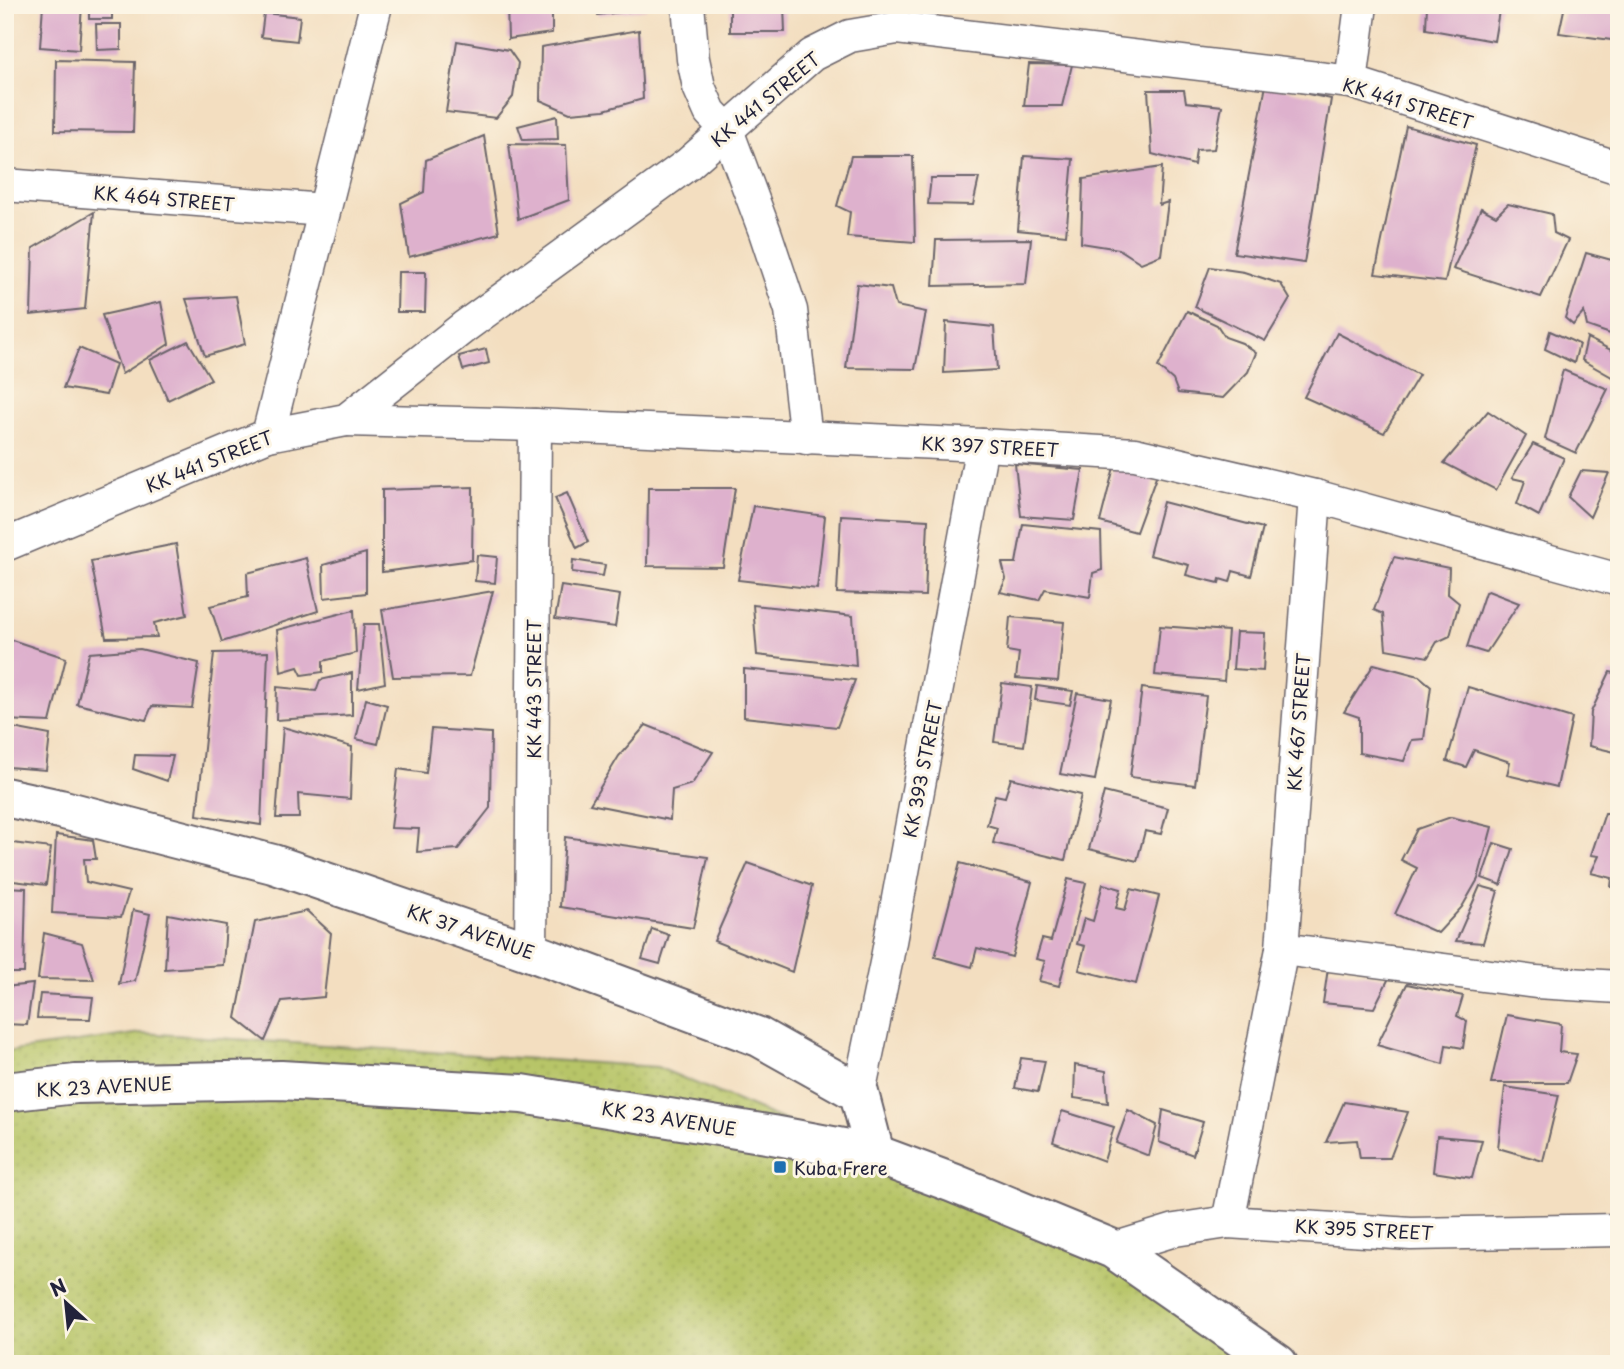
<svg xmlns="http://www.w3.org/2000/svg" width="1624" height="1369" font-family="'Playpen Sans',sans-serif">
  <defs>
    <pattern id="green-dots" width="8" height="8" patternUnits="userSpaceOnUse" patternTransform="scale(1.75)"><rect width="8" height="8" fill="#b7c567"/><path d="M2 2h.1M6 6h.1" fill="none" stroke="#9da95a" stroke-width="1.8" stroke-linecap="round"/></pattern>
  </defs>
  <rect width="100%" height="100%" fill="#fcf5e5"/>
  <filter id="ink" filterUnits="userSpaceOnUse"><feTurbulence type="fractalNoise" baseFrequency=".0143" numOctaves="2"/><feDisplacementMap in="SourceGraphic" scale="14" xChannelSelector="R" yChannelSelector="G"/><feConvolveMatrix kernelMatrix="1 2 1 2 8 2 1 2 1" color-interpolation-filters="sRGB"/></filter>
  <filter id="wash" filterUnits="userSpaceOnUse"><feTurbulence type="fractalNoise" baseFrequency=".00686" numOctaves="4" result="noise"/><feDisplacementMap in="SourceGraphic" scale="28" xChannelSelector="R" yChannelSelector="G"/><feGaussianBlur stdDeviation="1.57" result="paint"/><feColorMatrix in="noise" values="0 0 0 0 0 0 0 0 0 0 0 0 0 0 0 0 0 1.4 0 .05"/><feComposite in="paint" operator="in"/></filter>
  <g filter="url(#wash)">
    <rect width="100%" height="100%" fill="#f3dec0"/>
    <path fill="url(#green-dots)" stroke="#6c7451" stroke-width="2" d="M142,1033L657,1067L1103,1254L1269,1364H5V1052Z"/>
    <g id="blocks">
      <g fill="#deb1cd">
        <path d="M43,5H82L79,50L40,47Z"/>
        <rect x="89" y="5" width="23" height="14"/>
        <path d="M507,5H552V33L508,39Z"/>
        <path d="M596,5H646V9L598,15Z"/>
        <path d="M730,5H784L785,32H730Z"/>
        <path d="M1427,5H1500L1494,41L1426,29Z"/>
        <path d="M1565,5H1619V41L1559,33Z"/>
        <path d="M264,13L300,17L297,41L261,37Z"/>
        <path d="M96,24H121V49L97,50Z"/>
        <path d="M639,30L643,99L604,110L570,113L540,100L541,47Z"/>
        <path d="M457,41L509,50L518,63L513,97L496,118L446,112Z"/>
        <path d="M56,60L135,62L133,132L55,131Z"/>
        <path d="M1029,64L1072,65L1062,106H1024Z"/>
        <path d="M1266,85L1331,99L1304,263L1234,253Z"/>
        <path d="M1148,90H1184L1186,102L1222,106L1214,149L1196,150L1194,165L1152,154Z"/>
        <path d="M557,116L558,139L523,140L518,126Z"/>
        <path d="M1406,126L1476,145L1445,282L1375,274Z"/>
        <path d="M484,136L499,233L409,257L401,203L424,192L426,160Z"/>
        <path d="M509,144L566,145L569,200L518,219Z"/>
        <path d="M851,156H913L915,242L847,237L850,212L837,206Z"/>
        <path d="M1024,156L1073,159L1066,235L1018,230Z"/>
        <path d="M1162,167L1159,205L1168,202L1161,255L1141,263L1119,249L1081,243L1083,179Z"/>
        <path d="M931,178H979L973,205L928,204Z"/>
        <path d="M1508,204L1552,214L1554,233L1568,240L1541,297L1453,269L1481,208L1496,216Z"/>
        <path d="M94,212L85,309L31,315L33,248Z"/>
        <path d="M1031,239L1026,284L933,286L936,240Z"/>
        <path d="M1586,253L1619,262V337L1587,326L1584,312L1573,325L1565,318Z"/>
        <path d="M1210,267L1244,272L1281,284L1290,299L1265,341L1195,307Z"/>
        <path d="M398,272H426L425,312H397Z"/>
        <path d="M857,284L891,288L896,306L926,312L915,369L846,368Z"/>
        <path d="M236,296L245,344L205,356L186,299Z"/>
        <path d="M161,302L169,344L122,374L102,315Z"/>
        <path d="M1187,311L1217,325L1225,337L1242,343L1256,353L1248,372L1223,398L1178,393L1173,380L1158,367Z"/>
        <path d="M946,322L994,327L997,370L944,373Z"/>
        <path d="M1550,331L1579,344L1574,363L1545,349Z"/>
        <path d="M1337,333L1419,375L1384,433L1304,397Z"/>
        <path d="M1587,338L1619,354V381L1582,360Z"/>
        <path d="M188,341L211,379L168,400L150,360Z"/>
        <path d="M79,348L116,364L106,395L63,388Z"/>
        <path d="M486,349L489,363L463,370L459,356Z"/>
        <path d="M1563,370L1608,389L1576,453L1545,439Z"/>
        <path d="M1488,411L1526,436L1496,490L1444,463Z"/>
        <path d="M1533,444L1564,458L1539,516L1517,504L1525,481L1512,478Z"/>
        <path d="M1115,463L1159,469L1136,532L1100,522Z"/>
        <path d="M1015,464L1083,470L1074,520L1021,516Z"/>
        <path d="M1581,471L1609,473L1590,517L1568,497Z"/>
        <path d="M473,487L472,560L382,572V490Z"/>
        <path d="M648,488H735L723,567L647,566Z"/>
        <path d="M567,493L588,542L577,548L555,498Z"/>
        <path d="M1163,502L1263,528L1251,576L1233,571L1230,582L1220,579L1219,583L1186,575L1189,565L1149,555Z"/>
        <path d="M753,506L825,516L817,589L738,580Z"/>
        <path d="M841,515L928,520L925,596L837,593Z"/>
        <path d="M1023,524L1101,532L1102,570L1093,573L1090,597L1045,589L1039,600L1000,592L1006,579L1002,563H1016Z"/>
        <path d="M176,544L187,615L154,623L157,637L106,638L91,561Z"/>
        <path d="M366,553V593L324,598L323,565Z"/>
        <path d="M477,555L497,557L495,583L475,581Z"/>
        <path d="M1394,557L1449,568L1448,594L1459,603L1450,636L1437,642L1428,657L1386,649L1383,614L1374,610Z"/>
        <path d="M306,558L318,611L222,642L210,606L248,597L247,573Z"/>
        <path d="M573,560L605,565L603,576L572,572Z"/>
        <path d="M561,586L620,595L615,627L555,619Z"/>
        <path d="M493,591L470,676L393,677L382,610Z"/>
        <path d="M1488,591L1519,603L1486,653L1467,647L1485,592Z"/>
        <path d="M753,605L853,616L856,666L757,655Z"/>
        <path d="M354,610L356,653L323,661V672L302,675L298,667L281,672L277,630Z"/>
        <path d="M1010,617L1064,622L1058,681L1016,678L1019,653L1007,651Z"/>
        <path d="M364,624H379L385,683L358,689Z"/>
        <path d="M1160,626L1228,631L1224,681L1155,675Z"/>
        <path d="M1236,632L1265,633L1263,671L1233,669Z"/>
        <path d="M9,639L66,658L50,722L5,720V643Z"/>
        <path d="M140,649L199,663L192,708L152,706L146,720L77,704L89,653Z"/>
        <path d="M268,652L261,825L197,815L214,653Z"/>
        <path d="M1374,664L1419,676L1431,686L1424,739L1412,740L1404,761L1359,753V717L1344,712Z"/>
        <path d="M744,669L855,680L837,727L744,717Z"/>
        <path d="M1610,672L1619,674V753L1589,746L1591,712Z"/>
        <path d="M352,673V715L276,720L277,687L316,691L320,680Z"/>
        <path d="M1002,683L1032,687L1024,746L994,742Z"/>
        <path d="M1037,686L1073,691L1070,705L1035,700Z"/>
        <path d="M1468,687L1572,718L1557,787L1507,775L1510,762L1474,750L1466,767L1447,761Z"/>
        <path d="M1142,688L1206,696L1195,785L1130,777Z"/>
        <path d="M1077,693L1111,699L1095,780L1060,774Z"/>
        <path d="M366,699L387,705L378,744L356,739Z"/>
        <path d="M646,725L713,752L692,784L672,790L670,820L590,804L619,756Z"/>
        <path d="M283,727L352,747L350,799L298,794L299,818H276Z"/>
        <path d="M13,728L50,735L46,770L8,767Z"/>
        <path d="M431,729L491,733L490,808L458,849L417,852L419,829L391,828L398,769L426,773Z"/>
        <path d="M135,755L173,756L167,781L133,769Z"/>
        <path d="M1011,778L1081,795L1065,860L993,843L997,828L987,825L995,795L1005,797Z"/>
        <path d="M1104,792L1168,808L1161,834L1145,831L1137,861L1089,849Z"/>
        <path d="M1605,813H1619V888L1611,887L1612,878L1591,873L1599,856L1591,855Z"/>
        <path d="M1451,817L1492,827L1478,879L1462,907L1438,933L1395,914L1417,868L1401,860L1417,829Z"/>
        <path d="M56,835L93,840L96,859H84L86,882L129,892L121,917L52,913Z"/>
        <path d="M565,837L708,857L693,928L560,907Z"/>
        <path d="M5,842L51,848L46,885L5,880Z"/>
        <path d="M1494,843L1513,849L1501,885L1482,878Z"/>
        <path d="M748,863L812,886L792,972L714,941Z"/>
        <path d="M960,863L1032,882L1012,957L977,948L972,967L935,957Z"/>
        <path d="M1068,879L1086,883L1059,986L1039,981L1045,961L1036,959L1042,939L1051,941Z"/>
        <path d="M1103,884L1121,889L1116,908L1125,910L1131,889L1159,896L1136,984L1079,970L1085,946L1077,944L1084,918L1093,921Z"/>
        <path d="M1480,886L1498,891L1483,943L1456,941Z"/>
        <path d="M5,887L26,888L24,973H5Z"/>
        <path d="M133,910L150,914L135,981L119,984Z"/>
        <path d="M307,911L331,933L324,997L282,1001L265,1041L236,1018L255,922Z"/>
        <path d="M168,914L226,925L223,965L165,969Z"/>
        <path d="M652,929L669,935L660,964L642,959Z"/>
        <path d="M44,933L82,943L94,980L38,979Z"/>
        <path d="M1328,968L1389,978L1374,1008L1323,1003Z"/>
        <path d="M33,984L27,1025L5,1024V987Z"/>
        <path d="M1407,984L1463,996L1457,1016L1467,1021L1463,1048L1446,1045L1443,1064L1377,1045Z"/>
        <path d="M40,994L93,997L90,1019L37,1018Z"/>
        <path d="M1507,1015L1561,1024L1559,1052L1577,1054L1567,1083H1491Z"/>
        <path d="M1021,1058L1045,1061L1038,1092L1015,1088Z"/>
        <path d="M1075,1065L1106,1071L1108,1103L1074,1098Z"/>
        <path d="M1505,1087L1559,1095L1543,1161L1498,1148Z"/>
        <path d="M1344,1102L1408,1112L1390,1158H1360L1357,1140L1326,1142Z"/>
        <path d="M1128,1110L1157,1125L1149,1156L1116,1143Z"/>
        <path d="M1163,1110L1203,1122L1193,1155L1159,1142Z"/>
        <path d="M1062,1111L1114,1127L1104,1161L1053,1142Z"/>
        <path d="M1437,1136L1482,1140L1472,1178L1433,1172Z"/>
      </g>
    </g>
  </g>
  <g filter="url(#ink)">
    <use href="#blocks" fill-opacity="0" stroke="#6b646a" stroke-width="2"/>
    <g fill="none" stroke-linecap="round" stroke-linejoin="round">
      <defs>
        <g id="minor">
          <path d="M688,5L693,59L699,87L710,112L727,130L765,232L791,310L806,438"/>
          <path d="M1351,82L1361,5"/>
          <path d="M5,185L324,210"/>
          <path d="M346,420L535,425L982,445L1135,454L1315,496L1619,580"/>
          <path d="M268,435L376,5"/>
          <path d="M5,545L268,435L346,420L464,327L688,164L812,55L850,36L897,28L1351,82L1619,168"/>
          <path d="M1282,949L1536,982L1619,987"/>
          <path d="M531,952L535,425"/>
          <path d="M859,1093L887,958L982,445"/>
          <path d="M1228,1222L1282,949L1315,496"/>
          <path d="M1113,1249L1175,1230L1228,1222L1411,1234L1619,1230"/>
        </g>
        <g id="major">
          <path d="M5,797L60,809L273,864L531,952L759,1037L859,1093L875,1154"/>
          <path d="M5,1092L76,1084L281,1080L522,1094L773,1135L875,1154L953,1183L1113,1249L1278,1364"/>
        </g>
      </defs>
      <use href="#minor" stroke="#6b646a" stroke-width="35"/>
      <use href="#major" stroke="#6b646a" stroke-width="42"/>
      <use href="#minor" stroke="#fff" stroke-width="32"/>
      <use href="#major" stroke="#fff" stroke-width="38"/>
    </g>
  </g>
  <rect fill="#1f6fb2" stroke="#fcf5e5" stroke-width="2.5" x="773" y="1160" width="14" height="14" rx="3.5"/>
  <g text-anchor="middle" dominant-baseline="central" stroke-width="6" stroke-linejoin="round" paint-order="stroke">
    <g font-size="18" fill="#22223b" stroke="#fcf5e5">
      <text transform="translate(765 99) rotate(-40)">KK 441 STREET</text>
      <text transform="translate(1408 103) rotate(17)">KK 441 STREET</text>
      <text transform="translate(164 198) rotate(5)">KK 464 STREET</text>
      <text transform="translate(990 446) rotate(3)">KK 397 STREET</text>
      <text transform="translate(209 461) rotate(-22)">KK 441 STREET</text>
      <text transform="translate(533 689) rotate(-90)">KK 443 STREET</text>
      <text transform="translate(1298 722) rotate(-86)">KK 467 STREET</text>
      <text transform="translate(922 769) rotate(-79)">KK 393 STREET</text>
      <text transform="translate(471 931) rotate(19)">KK 37 AVENUE</text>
      <text transform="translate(104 1086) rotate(-3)">KK 23 AVENUE</text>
      <text transform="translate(669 1118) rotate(9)">KK 23 AVENUE</text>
      <text transform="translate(1364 1229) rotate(3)">KK 395 STREET</text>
    </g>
    <g font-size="18" fill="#22223b" stroke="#fcf5e5" text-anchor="start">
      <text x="794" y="1167">Kuba Frere</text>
    </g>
  </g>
  <rect width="1624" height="1369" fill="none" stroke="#fcf5e5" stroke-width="28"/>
  <g transform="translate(66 1303) rotate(333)" stroke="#fcf5e5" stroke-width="5" paint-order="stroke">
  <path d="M0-5L12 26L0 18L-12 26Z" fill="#22223b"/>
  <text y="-10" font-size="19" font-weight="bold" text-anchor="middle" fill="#22223b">N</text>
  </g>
</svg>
